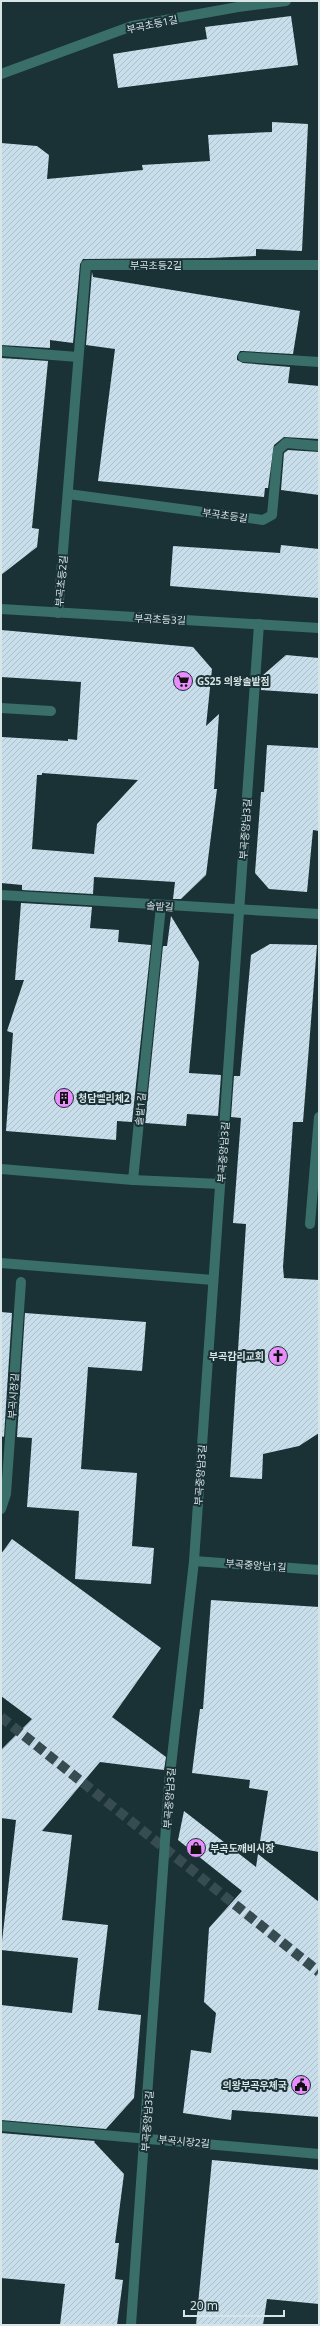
<svg xmlns="http://www.w3.org/2000/svg" width="320" height="2326" font-family="'Noto Sans','Noto Sans KR',sans-serif">
  <defs>
    <pattern id="building-hatch" width="6" height="6" patternUnits="userSpaceOnUse"><rect width="6" height="6" fill="#c8deeb"/><path d="M-1 1l2-2M0 6l6-6M5 7l2-2" fill="none" stroke="#adbfca"/></pattern>
  </defs>
  <rect width="100%" height="100%" fill="#1a3135"/>
  <g fill="url(#building-hatch)" fill-rule="evenodd">
    <path d="M291,16L298,65L118,88L113,54L207,39L205,27Z"/>
    <path d="M272,122L308,124L302,251L256,249V256L208,258L83,259L80,264L73,343L50,340V348L1,345V143L37,146L49,155L47,179L143,170L142,165L210,161L208,135L272,132Z"/>
    <path d="M92,272L93,277L300,311L293,354L243,351H240L237,356V360L243,363L290,367L288,383L319,386V439L284,437L274,445L268,488H265L264,497L98,481L115,349L86,345Z"/>
    <path d="M1,358L48,361L32,528L39,529L37,547L1,575Z"/>
    <path d="M288,450L319,452V495L281,490L284,453Z"/>
    <path d="M281,545L319,549V598L170,586L173,546L280,553Z"/>
    <path d="M1,630L193,647L212,669L206,726L219,714L214,789H217L206,875L181,899H173L175,882L94,877L93,894L22,890V885L1,883L2,737L68,741V739L77,740L81,682L1,677ZM42,773L138,780L97,824L94,854L32,849L37,775H42Z"/>
    <path d="M286,655L319,658V694L261,690L262,676Z"/>
    <path d="M267,745L319,748V831L313,830L307,892L269,889L255,873L261,792H264Z"/>
    <path d="M21,903L92,907L90,928L119,930L118,942L151,945L132,1122L117,1121L116,1140L6,1131L13,1033L7,1031L24,980H15Z"/>
    <path d="M171,916L199,962L189,1073L221,1075L218,1116L187,1114L186,1126L145,1123L163,946H167Z"/>
    <path d="M270,944L317,945L303,1122H293L283,1267L284,1278L319,1280V1433L299,1446L263,1454L262,1479L230,1477L246,1224L233,1223L241,1118L231,1117L234,1076H240L251,955Z"/>
    <path d="M1,1312L12,1313L4,1437L1,1436Z"/>
    <path d="M25,1313L146,1322L142,1371L88,1367L81,1469L137,1473L132,1546L154,1548L151,1584L75,1579L79,1511L27,1507L32,1438L17,1437Z"/>
    <path d="M12,1539L161,1648L112,1717L166,1757L164,1770L100,1762L42,1831L72,1835L62,1920L108,1925L98,2010L141,2015L134,2098L106,2129L1,2120V2005L72,2013L78,1958L1,1950L16,1820L1,1818V1750L32,1719L1,1696V1554Z"/>
    <path d="M211,1600L319,1607V1852L260,1841L268,1791L249,1788L250,1780L192,1773L200,1709H203Z"/>
    <path d="M184,1811L256,1867L258,1854L319,1902V2117L232,2110L231,2120L183,2113L191,2050L211,2053L216,2013L204,2002L209,1928L242,1891L178,1840Z"/>
    <path d="M1,2133L95,2141L94,2142L124,2174L115,2243H119L115,2279L123,2280L117,2325H60L65,2284L1,2278Z"/>
    <path d="M212,2160L319,2170V2304L267,2299L263,2325H196Z"/>
  </g>
  <g fill="none" stroke-linecap="round" stroke-linejoin="round">
    <path stroke="#364c50" stroke-width="10" stroke-dasharray="10 5" stroke-linecap="butt" d="M1,1717L319,1972"/>
    <g stroke="#396e69" stroke-width="10">
      <path d="M243,357L319,362"/>
      <path d="M68,494L263,520L272,515L278,450L286,443L319,446"/>
      <path d="M1,708L51,711"/>
      <path d="M1,1169L133,1180L161,906"/>
      <path d="M133,1180L220,1184"/>
      <path d="M310,1224L319,1117"/>
      <path d="M1,1509L6,1494L21,1282"/>
    </g>
    <g stroke="#396e69" stroke-width="10">
      <path d="M1,74L132,26L238,7L286,1"/>
      <path d="M1,351L78,357"/>
      <path d="M1,609L319,628"/>
      <path d="M58,613L86,265H319"/>
      <path d="M1,895L319,914"/>
      <path d="M1,1263L213,1280"/>
      <path d="M194,1561L319,1570"/>
      <path d="M1,2126L319,2154"/>
      <path d="M131,2325L169,1784L194,1561L259,624"/>
    </g>
  </g>
  <defs>
    <symbol id="supermarket-disc" viewBox="-11 -11 22 22"><circle r="9.5" fill="#e98dfd" stroke="#1a3135"/><path d="M-6-5.5h2.5l.6 2H6L4.5 2H-2.5L-4.4-4H-6ZM-1.5 3.2a1.3 1.3 0 1 0 .1 0ZM3 3.2a1.3 1.3 0 1 0 .1 0Z" fill="#111"/></symbol>
    <symbol id="building-disc" viewBox="-11 -11 22 22"><circle r="9.5" fill="#e98dfd" stroke="#1a3135"/><path d="M-4-6H4V6H1V3H-1V6H-4ZM-2.5-4.3h1.7v1.8h-1.7ZM.8-4.3h1.7v1.8H.8ZM-2.5-1h1.7V.8h-1.7ZM.8-1h1.7V.8H.8Z" fill="#111"/></symbol>
    <symbol id="church-disc" viewBox="-11 -11 22 22"><circle r="9.5" fill="#e98dfd" stroke="#1a3135"/><path d="M-1.2-6h2.4v3.5h3.3v2.4h-3.3V6h-2.4V-.1h-3.3v-2.4h3.3Z" fill="#111"/></symbol>
    <symbol id="shop-disc" viewBox="-11 -11 22 22"><circle r="9.5" fill="#e98dfd" stroke="#1a3135"/><path d="M-5-2.5h2.3a2.7 3.5 0 0 1 5.4 0H5L5.5 6h-11ZM-1.5-2.5h3a1.5 2.3 0 0 0-3 0Z" fill="#111"/></symbol>
    <symbol id="civic-disc" viewBox="-11 -11 22 22"><circle r="9.5" fill="#e98dfd" stroke="#1a3135"/><path d="M-.6-6.5H3V-4.5H.6V-3L4-1V1h2V6H-6V1h2V-1L-.6-3ZM-1.2 2.5V6h2.4V2.5Z" fill="#111"/></symbol>
  </defs>
  <g fill-rule="evenodd">
    <use href="#supermarket-disc" x="172" y="670" width="22" height="22"/>
    <use href="#building-disc" x="53" y="1087" width="22" height="22"/>
    <use href="#church-disc" x="267" y="1345" width="22" height="22"/>
    <use href="#shop-disc" x="185" y="1837" width="22" height="22"/>
    <use href="#civic-disc" x="290" y="2074" width="22" height="22"/>
  </g>
  <g text-anchor="middle" dominant-baseline="central" stroke-width="4" stroke-linejoin="round" paint-order="stroke">
    <g font-size="10" fill="#d7e5e7" stroke="#1a3135">
      <text transform="translate(152 24) rotate(-12)">부곡초등1길</text>
      <text x="156" y="265">부곡초등2길</text>
      <text transform="translate(225 515) rotate(8)">부곡초등길</text>
      <text transform="translate(61 581) rotate(-85)">부곡초등2길</text>
      <text transform="translate(160 619) rotate(3)">부곡초등3길</text>
      <text transform="translate(245 829) rotate(-86)">부곡중앙남3길</text>
      <text transform="translate(160 906) rotate(4)">솔밭길</text>
      <text transform="translate(140 1109) rotate(-84)">솔밭1길</text>
      <text transform="translate(223 1152) rotate(-86)">부곡중앙남3길</text>
      <text transform="translate(13 1396) rotate(-86)">부곡시장길</text>
      <text transform="translate(200 1475) rotate(-86)">부곡중앙남3길</text>
      <text transform="translate(256 1565) rotate(4)">부곡중앙남1길</text>
      <text transform="translate(169 1798) rotate(-86)">부곡중앙남3길</text>
      <text transform="translate(147 2121) rotate(-86)">부곡중앙남3길</text>
      <text transform="translate(184 2141) rotate(5)">부곡시장2길</text>
    </g>
    <g font-size="10" font-weight="bold" fill="#d7e5e7" stroke="#1a3135" text-anchor="start">
      <text x="197" y="681">GS25 의왕솔밭점</text>
      <text x="78" y="1098">청담벨리체2</text>
      <text x="264" y="1356" text-anchor="end">부곡감리교회</text>
      <text x="210" y="1848">부곡도깨비시장</text>
      <text x="287" y="2085" text-anchor="end">의왕부곡우체국</text>
    </g>
  </g>
  <rect width="320" height="2326" fill="none" stroke="#d7e5e7" stroke-width="4"/>
  <path d="M184 2310v6h100v-6" fill="none" stroke="#d7e5e7" stroke-width="2"/>
  <text x="190" y="2310" font-size="12" fill="#d7e5e7" stroke="#1a3135" stroke-width="3" paint-order="stroke">20 m</text>
</svg>
